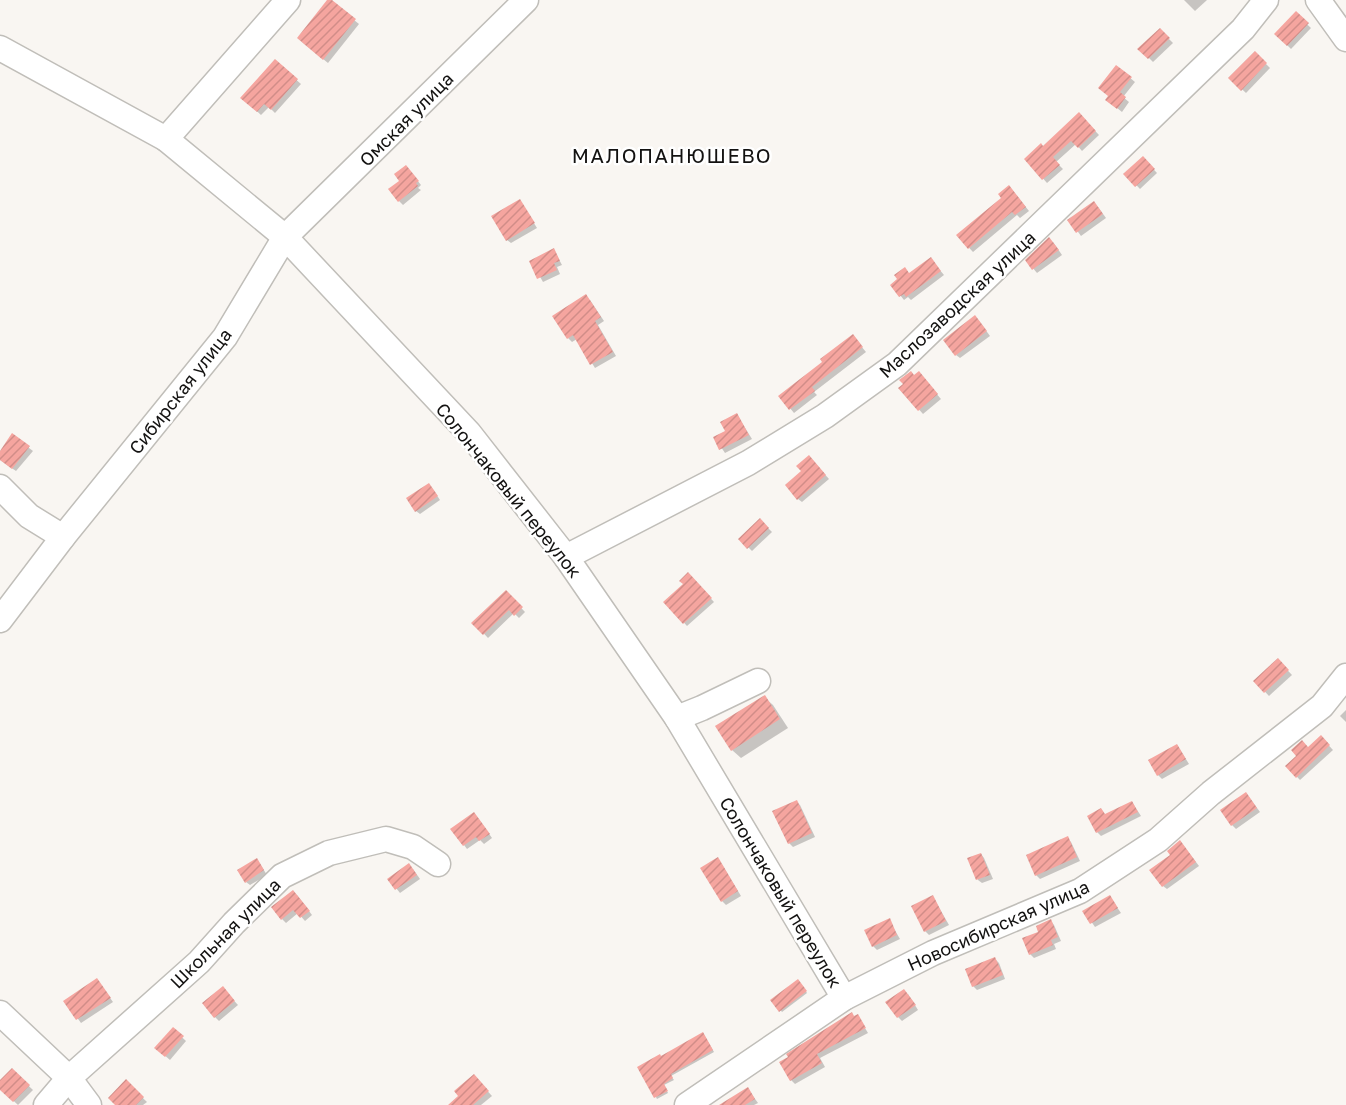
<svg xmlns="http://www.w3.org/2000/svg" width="1346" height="1105" font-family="'Golos Text',sans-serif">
  <defs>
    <pattern id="building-hatch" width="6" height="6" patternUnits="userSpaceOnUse" patternTransform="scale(1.5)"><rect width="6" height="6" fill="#f5a59f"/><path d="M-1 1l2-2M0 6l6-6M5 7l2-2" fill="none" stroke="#d18d88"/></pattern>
  </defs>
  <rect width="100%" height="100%" fill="#f9f6f2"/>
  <g fill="#0003">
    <path d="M329,0L359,24L328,63L302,42Z"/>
    <path d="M1184,0H1207L1195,11Z"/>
    <path d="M1296,14L1311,28L1291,49L1276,34Z"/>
    <path d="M1160,30L1173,43L1153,62L1140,49Z"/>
    <path d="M1255,53L1270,68L1246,93L1230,78Z"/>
    <path d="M275,61L301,84L275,113L269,107L261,115L243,98Z"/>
    <path d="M1117,67L1135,82L1123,97L1129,102L1122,112L1111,103Z"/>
    <path d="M1079,114L1099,135L1082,151L1076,144L1056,162L1063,169L1047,183L1026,159L1043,148Z"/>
    <path d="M1143,158L1157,173L1140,189L1126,174Z"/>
    <path d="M409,170L421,185L418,188L421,190L403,205L399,201L401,181Z"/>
    <path d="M1013,191L1029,211L1020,218L1017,215L973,252L958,236Z"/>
    <path d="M520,201L537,228L511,243L507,240Z"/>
    <path d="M1098,207L1106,218L1081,236L1070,221Z"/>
    <path d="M1053,242L1062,255L1037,273L1027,261Z"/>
    <path d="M554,250L562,265L557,267L560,274L543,282L531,261Z"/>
    <path d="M934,263L944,275L911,300L908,297L904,300L892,285Z"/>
    <path d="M590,300L604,321L598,325L616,356L595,368L577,339L572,342L568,338Z"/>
    <path d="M979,321L990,336L960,358L956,355Z"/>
    <path d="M856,340L866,352L814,392L817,395L794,413L780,396Z"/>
    <path d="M915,376L922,377L941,399L923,414L900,388Z"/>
    <path d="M737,415L752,439L725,453L715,438L727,432Z"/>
    <path d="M12,435L33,451L16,471L0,460V453Z"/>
    <path d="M813,461L829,479L802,502L798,499Z"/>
    <path d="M432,488L440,500L420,514L416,511Z"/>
    <path d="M760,520L772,532L752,551L740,539Z"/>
    <path d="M688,574L714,602L687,626L665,602L685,584Z"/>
    <path d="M506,592L525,612L519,618L514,613L488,638L474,623Z"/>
    <path d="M1278,660L1292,675L1269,696L1255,681Z"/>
    <path d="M764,697L773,705L788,728L741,758L732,750Z"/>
    <path d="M1346,710V722L1340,716Z"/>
    <path d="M1321,737L1333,750L1300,780L1287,766Z"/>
    <path d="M1177,745L1189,764L1162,779L1158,775Z"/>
    <path d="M1249,797L1260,812L1236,829L1232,825Z"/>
    <path d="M796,802L800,805L815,837L793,847L789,843Z"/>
    <path d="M1132,802L1141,816L1101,836L1097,832L1101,810L1106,816Z"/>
    <path d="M478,818L492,838L484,844L480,840L467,849L464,845Z"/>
    <path d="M1067,838L1071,842L1080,861L1040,879L1036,875Z"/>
    <path d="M1183,845L1199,866L1167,889L1163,886Z"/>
    <path d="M981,854L984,858L993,879L982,883L978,880L969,859Z"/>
    <path d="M721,863L741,896L726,905L722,901Z"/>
    <path d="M260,864L267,875L250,885L246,882Z"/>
    <path d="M413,869L420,879L400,893L389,879Z"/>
    <path d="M297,895L312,915L305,921L298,913L286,923L282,919Z"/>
    <path d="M933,897L949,925L929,935L925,931Z"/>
    <path d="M1110,897L1121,913L1095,927L1084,911Z"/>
    <path d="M889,920L900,939L877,950L873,946Z"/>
    <path d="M1051,921L1054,925L1061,941L1054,944L1056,949L1034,958L1030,954L1040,933Z"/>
    <path d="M995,959L999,963L1005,979L977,990L973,986Z"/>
    <path d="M97,980L113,1002L81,1023L65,1001Z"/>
    <path d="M798,981L807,993L782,1012L772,1000Z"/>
    <path d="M226,992L238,1005L219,1021L215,1017Z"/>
    <path d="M908,994L918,1010L902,1021L898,1017Z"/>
    <path d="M857,1015L868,1033L820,1058L825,1067L795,1084L791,1080Z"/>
    <path d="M173,1029L186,1041L170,1060L156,1048Z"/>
    <path d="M704,1035L714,1052L671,1076L674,1080L664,1085L668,1093L657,1099L639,1067Z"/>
    <path d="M12,1070L33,1090L18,1105L0,1088V1082Z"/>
    <path d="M474,1076L492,1096L481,1105H457Z"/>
    <path d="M126,1082L147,1102L143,1105H117Z"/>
    <path d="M748,1089L758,1103L754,1105H723Z"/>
  </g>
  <g fill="url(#building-hatch)">
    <path d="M327,0H332L356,19L323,60L297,38Z"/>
    <path d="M1296,11L1309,23L1287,46L1274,34Z"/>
    <path d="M1160,28L1170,38L1148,59L1137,49Z"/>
    <path d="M1255,51L1267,63L1241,91L1228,78Z"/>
    <path d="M275,59L298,79L271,110L264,104L257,112L240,98Z"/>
    <path d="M1116,65L1132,77L1120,92L1126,97L1117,109L1105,100L1108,96L1098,88Z"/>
    <path d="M1079,112L1096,131L1078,148L1071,141L1053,157L1060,165L1042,180L1024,159L1041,143L1043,146Z"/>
    <path d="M1143,156L1155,169L1135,187L1123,174Z"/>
    <path d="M406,165L419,181L416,183L418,186L398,202L388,189L399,181L394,174Z"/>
    <path d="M1009,185L1026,207L1015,215L1012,212L968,249L956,235L1001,198L998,194Z"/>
    <path d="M520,199L535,223L506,241L491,216Z"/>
    <path d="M1094,201L1103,214L1076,233L1067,220Z"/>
    <path d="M1049,237L1059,250L1032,270L1025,260Z"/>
    <path d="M554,248L560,261L554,263L557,270L537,279L529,261Z"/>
    <path d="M931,257L941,271L906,297L904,294L899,297L890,285L897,279L894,275L905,267L909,273Z"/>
    <path d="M586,294L601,317L595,321L613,352L590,365L573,335L567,339L552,316Z"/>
    <path d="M975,315L987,331L955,356L943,340Z"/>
    <path d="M853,334L863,347L812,387L815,391L789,410L778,396L822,362L820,359Z"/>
    <path d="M911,371L914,375L919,371L938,394L918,411L898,388L903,384L899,380Z"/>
    <path d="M737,413L749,435L719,450L713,437L725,431L720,422Z"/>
    <path d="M12,433L30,446L12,469L0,460V451Z"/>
    <path d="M809,455L826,475L797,500L785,485L801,471L796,466Z"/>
    <path d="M429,483L438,496L415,512L406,498Z"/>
    <path d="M760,518L769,528L747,549L738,539Z"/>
    <path d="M688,572L712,598L683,624L663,602L683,584L679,581Z"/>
    <path d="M506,590L523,607L514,616L509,610L483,635L471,623Z"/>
    <path d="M1278,658L1289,670L1264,693L1253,681Z"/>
    <path d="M765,695L780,719L731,751L715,726Z"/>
    <path d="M1321,735L1330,745L1296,778L1285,766L1296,756L1291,750L1302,740L1308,747Z"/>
    <path d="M1177,744L1186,759L1157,776L1148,760Z"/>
    <path d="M1246,792L1257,808L1231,826L1220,810Z"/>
    <path d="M797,800L812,833L788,844L772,811Z"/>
    <path d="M1132,801L1138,812L1096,833L1087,816L1101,808L1105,814Z"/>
    <path d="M474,812L490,834L479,841L476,837L463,846L450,829Z"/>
    <path d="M1068,836L1077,857L1035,876L1026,855Z"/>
    <path d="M1180,840L1196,862L1162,887L1149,870L1170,855L1167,851Z"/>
    <path d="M981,853L990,875L976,880L967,858Z"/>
    <path d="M718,857L738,891L721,902L700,868Z"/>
    <path d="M257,858L264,870L245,883L237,870Z"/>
    <path d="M409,863L417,875L395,890L387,879Z"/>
    <path d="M293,890L310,911L300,918L293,910L281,920L271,907Z"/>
    <path d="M933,895L946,921L924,932L911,906Z"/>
    <path d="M1110,895L1118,908L1090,924L1082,911Z"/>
    <path d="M890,918L897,935L872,947L864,930Z"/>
    <path d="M1051,919L1058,937L1051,940L1053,945L1029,955L1022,938L1038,932L1036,926Z"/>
    <path d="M995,957L1003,975L972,987L965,969Z"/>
    <path d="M97,978L111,998L76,1020L63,1001Z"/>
    <path d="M798,979L807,991L779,1012L770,1000Z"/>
    <path d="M223,986L235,1001L214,1018L202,1003Z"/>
    <path d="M904,989L916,1005L897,1018L885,1002Z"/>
    <path d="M852,1012L854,1016L858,1014L866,1028L817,1054L822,1063L790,1081L779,1062L788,1057L786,1054Z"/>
    <path d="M173,1027L184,1036L165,1057L154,1048Z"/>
    <path d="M703,1032L713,1050L671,1074L673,1078L664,1084L668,1091L654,1098L637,1067L660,1054L661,1056Z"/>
    <path d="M12,1068L30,1085L13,1102L0,1090V1080Z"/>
    <path d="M474,1074L489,1091L473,1105H448L458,1096L454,1091Z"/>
    <path d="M126,1079L144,1097L136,1105H115L108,1098Z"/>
    <path d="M748,1087L755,1099L745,1105H719Z"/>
  </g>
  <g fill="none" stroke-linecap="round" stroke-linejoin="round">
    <defs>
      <g id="minor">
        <path d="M1318,0L1346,39"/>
        <path d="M0,48L166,139L285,237L469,433L566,557L677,718L844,998"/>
        <path d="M166,139L288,0"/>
        <path d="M0,487L29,516L63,537"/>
        <path d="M566,557L748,463L825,416L897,364L1243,29L1266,0"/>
        <path d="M0,620L63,537L225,337L285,237L526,0"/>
        <path d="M677,718L702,708L758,681"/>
        <path d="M0,1013L69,1078L89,1105"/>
        <path d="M46,1105L69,1078L199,962L234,923L282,876L329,853L386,839L413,847L438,864"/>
        <path d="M687,1105L844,998L933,953L1080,891L1158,840L1211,793L1322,706L1346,676"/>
      </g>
    </defs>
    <use href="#minor" stroke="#c0beb9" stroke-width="27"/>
    <use href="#minor" stroke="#fff" stroke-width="24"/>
  </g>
  <g text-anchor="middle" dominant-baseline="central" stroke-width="5" stroke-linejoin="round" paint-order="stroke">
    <g font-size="18" fill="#131211" stroke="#fff">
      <text transform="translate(406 119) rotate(-45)">Омская улица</text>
      <text transform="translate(957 304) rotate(-43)">Маслозаводская улица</text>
      <text transform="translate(180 391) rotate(-52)">Сибирская улица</text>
      <text transform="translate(509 490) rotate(51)">Солончаковый переулок</text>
      <text transform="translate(781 892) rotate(59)">Солончаковый переулок</text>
      <text transform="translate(998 925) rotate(-24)">Новосибирская улица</text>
      <text transform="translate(225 933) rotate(-45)">Школьная улица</text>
    </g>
    <g font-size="20" letter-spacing="1.5" fill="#131211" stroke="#fff">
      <text x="672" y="155">МАЛОПАНЮШЕВО</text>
    </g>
  </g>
</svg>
